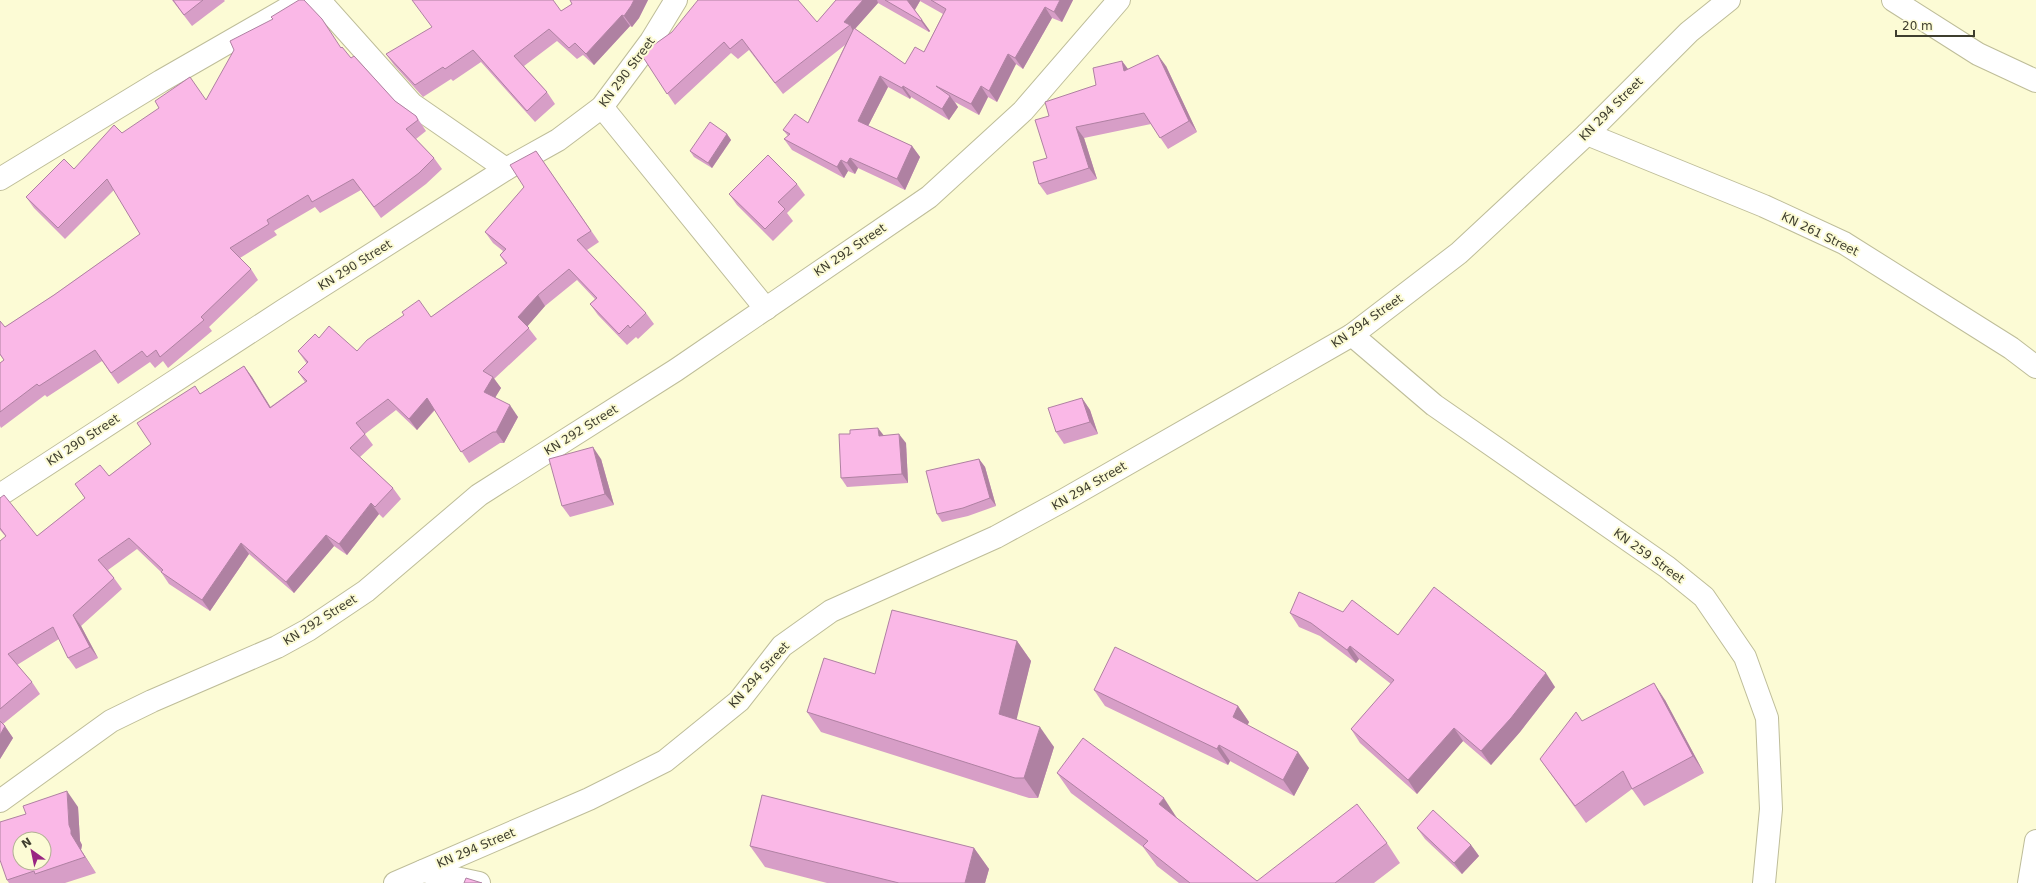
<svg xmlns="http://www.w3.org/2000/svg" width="2036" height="883" font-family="'DejaVu Sans',sans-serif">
  <rect width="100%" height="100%" fill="#fcfbd5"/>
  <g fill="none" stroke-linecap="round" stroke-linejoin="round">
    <defs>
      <g id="minor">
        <path d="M319,0L412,104L506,169"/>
        <path d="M1893,0L1978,54L2036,81"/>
        <path d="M602,107L766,309"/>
        <path d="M1587,134L1764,206L1844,243L2011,348L2036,367"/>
        <path d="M0,179L161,81L302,0"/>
        <path d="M1352,335L1434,405L1667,567L1704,597L1745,657L1767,718L1771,809L1764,883"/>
        <path d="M0,495L284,310L506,169L558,140L602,107L651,41L676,0"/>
        <path d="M0,801L111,721L152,701L277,647L308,630L366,591L479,495L676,370L929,197L1023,111L1119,0"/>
        <path d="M423,871L479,883"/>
        <path d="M395,883L589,799L665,761L739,701L782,646L831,611L996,537L1064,500L1352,335L1459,253L1587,134L1689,32L1729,0"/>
        <path d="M2029,883L2036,841"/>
      </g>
    </defs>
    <use href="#minor" stroke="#bebd99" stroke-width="24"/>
    <use href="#minor" stroke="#fff" stroke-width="22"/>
  </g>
  <g fill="#d79ec7" fill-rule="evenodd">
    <path d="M172,0H224L225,1L192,26Z"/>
    <path d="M570,0H648L639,18L632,27L630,26L594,65L583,55L577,59L557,41L524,66L547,92L555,104L535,122L481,62L453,81L451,79L423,97L394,65L386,54L561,11L572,4Z"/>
    <path d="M836,0H1073L1062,22L1052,18L1023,69L1016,64L997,102L988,97L979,115L955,102L958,107L949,120L911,97L910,99L888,87L868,126L912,146L920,157L905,190L858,168L855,174L848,171L844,178L792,150L784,139L788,136L783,130L808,123L845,45L783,94L749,50L738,59L731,53L675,105L641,54L672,32L817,22ZM920,1L943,14L924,52L905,64L855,29L878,3L929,32L930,31L915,10Z"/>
    <path d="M341,48L395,101L416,116L426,131L416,139L434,158L442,169L426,184L381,218L361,190L320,213L315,207L274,231L277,235L240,258L251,269L258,280L209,327L212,331L168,368L163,361L155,368L150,362L118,384L102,361L47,397L45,395L1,428L0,426V363L4,360L0,355V321L5,327L54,295L140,234L114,190L65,239L34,208L26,197L74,169L122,133Z"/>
    <path d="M1122,61L1128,69L1166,66L1197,132L1168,149L1151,124L1084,138L1097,179L1047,195L1039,184L1047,158L1049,116L1096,85Z"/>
    <path d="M727,134L731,140L712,168L694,157L690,151Z"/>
    <path d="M536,151L599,242L587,250L646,313L654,324L638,339L636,337L627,345L598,315L590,304L595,299L577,280L545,306L527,326L537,339L494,379L501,388L495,397L518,417L504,443H500L469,463L435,410L417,430L396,410L365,434L373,445L360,457L393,488L401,499L383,518L379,514L347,555L334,546L294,593L249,554L210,611L169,584L161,572L137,549L108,570L114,578L122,589L81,626L98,658L76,669L68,658L59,639L17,665L32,682L40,694L3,724L13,738L0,759V541L6,537L0,530V498L37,536L85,498L75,484L109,476L151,444L200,394L244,366L252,377L270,407L305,382L298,372L307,364L298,351L319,338L357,351L431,317L506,264L500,255L503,251L493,243L485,232L524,187Z"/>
    <path d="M797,184L805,195L787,213L793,221L773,241L737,205L729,194Z"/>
    <path d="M1082,398L1090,410L1098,434L1064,444L1056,432Z"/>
    <path d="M884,436L906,443L908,483L847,487L841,478Z"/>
    <path d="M601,459L614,505L570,517L562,506Z"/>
    <path d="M979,459L985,467L996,506L968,516L942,522L937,514Z"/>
    <path d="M1343,612L1398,635L1555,687L1520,732L1491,765L1463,741L1417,794L1360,743L1351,729L1391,684L1359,659L1356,663L1320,636L1299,627L1290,613Z"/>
    <path d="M1017,641L1031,661L1016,719L1054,747L1038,798H1029L821,732L807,712L875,674Z"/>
    <path d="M1094,690L1238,706L1249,722L1247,725L1309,768L1294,796L1230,761L1228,765L1105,706Z"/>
    <path d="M1665,700L1704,773L1644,806L1632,789L1586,823L1540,759L1582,721Z"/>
    <path d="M1057,773L1177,818L1257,881L1387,843L1400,863L1374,883H1179L1157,866L1143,847L1071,793Z"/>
    <path d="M78,807L80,841L82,845L81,850L96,873L65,883H9L7,880Z"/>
    <path d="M1417,828L1471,845L1479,856L1462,874L1425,839Z"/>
    <path d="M750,846L974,848L989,869L985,883H827L765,867Z"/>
  </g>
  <g fill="#af81a2">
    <path d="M634,0H648L639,18L632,27L624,16Z"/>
    <path d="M863,0H877L878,3L853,31L850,25L844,22Z"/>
    <path d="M907,0H920V1L914,11Z"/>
    <path d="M1060,0H1073L1062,22L1054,12Z"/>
    <path d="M1045,7L1052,18L1023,69L1015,58Z"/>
    <path d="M622,15L630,26L594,65L586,54Z"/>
    <path d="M922,20L930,31L929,32L921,21Z"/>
    <path d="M1008,54L1016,64L997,102L989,91Z"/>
    <path d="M1158,55L1166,66L1197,132L1189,121Z"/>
    <path d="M1122,61L1130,72L1124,71Z"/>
    <path d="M880,76L888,87L865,132L858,121Z"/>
    <path d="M903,86L911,97L910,99L902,88Z"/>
    <path d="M981,86L988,97L979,115L971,104Z"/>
    <path d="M950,96L958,107L949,120L942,109Z"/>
    <path d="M1076,127L1084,138L1097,179L1089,168Z"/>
    <path d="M727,134L731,140L712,168L708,163Z"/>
    <path d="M912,146L920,157L905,190L897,179Z"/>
    <path d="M850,158L858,168L855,174L847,163Z"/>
    <path d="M841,160L848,171L844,178L837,167Z"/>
    <path d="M538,295L545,306L526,328L518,317Z"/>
    <path d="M244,366L252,377L278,419L270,408Z"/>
    <path d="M493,377L501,388L492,403L484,392Z"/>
    <path d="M427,398L435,409L417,430L409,419Z"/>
    <path d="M1082,398L1090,410L1098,434L1090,422Z"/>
    <path d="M510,405L518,417L504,443L496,432Z"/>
    <path d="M878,428L885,437L879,436Z"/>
    <path d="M899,434L906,443L908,483L902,474Z"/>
    <path d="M593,447L601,459L614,505L605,494Z"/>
    <path d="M979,459L985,467L996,506L990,498Z"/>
    <path d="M371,503L379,514L347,555L339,544Z"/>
    <path d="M326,535L334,546L294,593L286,582Z"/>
    <path d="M241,543L249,554L210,611L202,600Z"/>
    <path d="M73,615L81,626L98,658L90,647Z"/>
    <path d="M1017,641L1031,661L1013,734L999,714Z"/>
    <path d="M1350,646L1359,659L1356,663L1347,650Z"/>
    <path d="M1546,673L1555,687L1520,732L1491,765L1481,751Z"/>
    <path d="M1654,683L1665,700L1704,773L1693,756Z"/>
    <path d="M1238,706L1249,722L1244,733L1233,717Z"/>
    <path d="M5,726L13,738L0,759V735Z"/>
    <path d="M1040,727L1054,747L1038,798L1024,778Z"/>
    <path d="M1454,728L1463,741L1417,794L1408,780Z"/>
    <path d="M1219,745L1230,761L1228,765L1217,749Z"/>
    <path d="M1298,752L1309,768L1294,796L1283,780Z"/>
    <path d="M67,791L78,807L80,841L82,845L81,850L96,873L85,857L71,834L69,825Z"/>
    <path d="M1164,798L1177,818L1173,824L1159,804Z"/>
    <path d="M1471,845L1479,856L1462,874L1454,863Z"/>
    <path d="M974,848L989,869L985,883H965Z"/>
  </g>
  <g fill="#fab8e7" stroke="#af81a2" fill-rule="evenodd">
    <path d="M173,0H203L184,15Z"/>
    <path d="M299,0H304L322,19L341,48L342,47L351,58L354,56L395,101L416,116L418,120L406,129L434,158L419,173L374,207L353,179L312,202L308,195L267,220L269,224L230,248L251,269L201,317L204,320L160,357L156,350L147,357L142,351L111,373L95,350L39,386L37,384L0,412V363L4,360L0,354V321L5,327L54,295L140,234L107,179L58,228L26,197L64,159L74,169L114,125L122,133L159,108L155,101L190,77L206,100L234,50L230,41L273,19L271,17Z"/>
    <path d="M412,0H553L561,11L572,4L570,0H634L631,6L624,16L622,15L586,54L575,43L569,48L549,29L514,56L547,92L527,111L473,50L445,69L443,67L415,85L386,54L432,27Z"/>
    <path d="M698,0H798L817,22L836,0H863L844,22L850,25L775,83L742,39L730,49L724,42L667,94L641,54L672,32Z"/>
    <path d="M885,0H907L922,20L921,21Z"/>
    <path d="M931,0H1060L1054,12L1045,7L1015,58L1008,54L989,91L981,86L971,104L936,86L950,96L942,109L903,86L902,88L880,76L858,121L912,146L897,179L850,158L847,163L841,160L837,167L784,139L790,134L783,130L795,114L808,123L854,28L905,64L915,47L924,52L946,9Z"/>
    <path d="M1158,55L1189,121L1160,138L1144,113L1076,127L1089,168L1039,184L1033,162L1047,158L1035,120L1049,116L1045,102L1096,85L1093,68L1122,61L1124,71Z"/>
    <path d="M710,122L727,134L708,163L690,151Z"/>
    <path d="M536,151L591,231L577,240L646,313L630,328L628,325L619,334L590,304L597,298L569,269L538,295L518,317L529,328L483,371L493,377L484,392L510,405L496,432H493L461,452L427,398L409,419L388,399L356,423L365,434L350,448L393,488L375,507L371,503L339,544L326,535L286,582L241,543L202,600L161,572L163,570L129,538L98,560L114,578L73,615L90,647L68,658L53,627L8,654L32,682L0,709V541L6,536L0,528V498L4,495L37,536L85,498L75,484L100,465L109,476L151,444L137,423L195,386L200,394L244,366L270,408L307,381L298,372L308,362L298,351L315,334L319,338L329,326L357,351L367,340L404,315L402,312L419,300L431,317L507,263L500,255L506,249L485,232L524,187L510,165Z"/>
    <path d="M768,155L797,184L778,202L785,209L765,229L729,194Z"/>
    <path d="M1082,398L1090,422L1056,432L1048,408Z"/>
    <path d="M878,428L879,436L899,434L902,474L841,478L839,434H850V430Z"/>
    <path d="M593,447L605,494L562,506L549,459Z"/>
    <path d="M979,459L990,498L963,508L937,514L926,471Z"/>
    <path d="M1434,587L1546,673L1511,718L1481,751L1454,728L1408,780L1351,729L1394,680L1350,646L1347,650L1311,623L1290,613L1299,592L1343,612L1352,600L1398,635Z"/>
    <path d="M892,610L1017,641L999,714L1040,727L1024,778H1015L807,712L824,658L875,674Z"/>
    <path d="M1115,647L1238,706L1233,717L1298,752L1283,780L1219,745L1217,749L1094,690Z"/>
    <path d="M1654,683L1693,756L1632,789L1623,771L1575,806L1540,759L1576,712L1582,721Z"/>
    <path d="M0,721L5,726L0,735Z"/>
    <path d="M1083,738L1164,798L1159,804L1257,881L1357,804L1387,843L1335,883H1190L1143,846L1148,841L1057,773Z"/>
    <path d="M67,791L69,825L71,830V834L85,857L35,874L34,871L7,880L0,860V822L26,814L23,806ZM20,839H44V863H20Z"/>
    <path d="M762,795L974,848L965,883H899L750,846Z"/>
    <path d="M1433,810L1471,845L1454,863L1417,828Z"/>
    <path d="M466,878L482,883H464Z"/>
  </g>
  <g text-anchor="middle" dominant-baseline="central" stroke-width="4" stroke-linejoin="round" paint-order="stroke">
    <g font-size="12" fill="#3e3d2e" stroke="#fcfbd5">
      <text transform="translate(627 72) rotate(-53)">KN 290 Street</text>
      <text transform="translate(1611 109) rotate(-45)">KN 294 Street</text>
      <text transform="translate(1820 234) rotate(26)">KN 261 Street</text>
      <text transform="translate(850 250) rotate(-34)">KN 292 Street</text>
      <text transform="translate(355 265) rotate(-32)">KN 290 Street</text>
      <text transform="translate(1367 321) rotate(-35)">KN 294 Street</text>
      <text transform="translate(581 430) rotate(-32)">KN 292 Street</text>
      <text transform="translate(83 440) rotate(-33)">KN 290 Street</text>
      <text transform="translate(1089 486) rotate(-30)">KN 294 Street</text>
      <text transform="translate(1649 556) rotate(36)">KN 259 Street</text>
      <text transform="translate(320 620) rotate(-32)">KN 292 Street</text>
      <text transform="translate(759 675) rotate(-48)">KN 294 Street</text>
      <text transform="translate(476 848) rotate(-23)">KN 294 Street</text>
    </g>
  </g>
  <g transform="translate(32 851) rotate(327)"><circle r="19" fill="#fcfbd5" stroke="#b0af92"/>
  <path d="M0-3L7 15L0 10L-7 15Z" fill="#992582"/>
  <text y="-6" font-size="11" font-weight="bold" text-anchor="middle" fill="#3e3d2e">N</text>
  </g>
  <path d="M1896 30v6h78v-6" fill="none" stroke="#3e3d2e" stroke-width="2"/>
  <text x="1902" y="30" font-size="12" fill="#3e3d2e" stroke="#fcfbd5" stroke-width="3" paint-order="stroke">20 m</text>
</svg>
